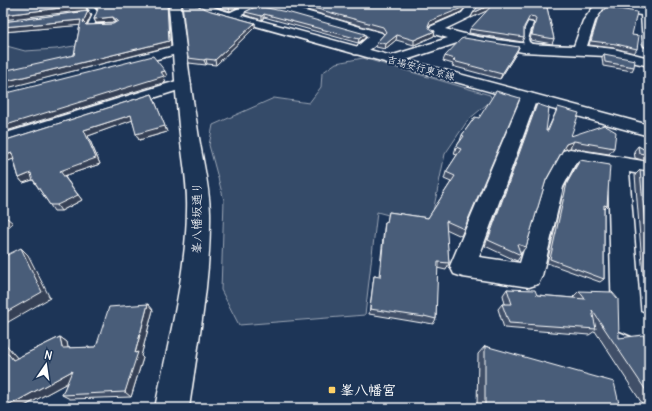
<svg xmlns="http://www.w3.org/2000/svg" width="652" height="411" font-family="Delius,'Klee One',sans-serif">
  <rect width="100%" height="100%" fill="#1d3557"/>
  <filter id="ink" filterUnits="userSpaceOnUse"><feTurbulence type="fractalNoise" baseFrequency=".025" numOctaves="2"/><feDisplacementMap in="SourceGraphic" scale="8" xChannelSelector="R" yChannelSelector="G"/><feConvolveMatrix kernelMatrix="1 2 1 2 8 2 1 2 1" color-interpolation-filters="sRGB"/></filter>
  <g filter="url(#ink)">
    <g fill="#364b69" stroke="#9aa5b4">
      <path d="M3,45L25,51L56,49L74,46L84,57L3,76Z"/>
      <path d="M363,58L490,95L492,100L468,120L445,154L430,226L377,212L365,315L239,325L221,290L224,200L209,145L213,125L274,98L309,103L321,87L322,73L336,63Z"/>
    </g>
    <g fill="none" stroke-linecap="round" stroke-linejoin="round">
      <defs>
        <g id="lane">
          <path d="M84,3H90L99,14L94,25L103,24L106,26L105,27L88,28L87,27L93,14L73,15V13L90,11Z"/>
          <path d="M528,22L533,23L528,39L529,42L537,48V50C533,51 532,50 528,48C519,41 523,31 528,22Z"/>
        </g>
        <g id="street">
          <path d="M249,3C293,3 340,22 382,33L384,36C378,44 365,56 354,54L352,51L368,37L288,14L257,8L235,18H227L225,16L227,14Z"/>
          <path d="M470,3H481L470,17L445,29C487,41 530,45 574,46L583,21L595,5L594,3H608L649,10V47L644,46L643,43L641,15L603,9L595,21L587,46L614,49L649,58V66L606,56L523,52L463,41L397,63L392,64L387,63L385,60L387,57L448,38L430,33L428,30L430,27L462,13Z"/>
          <path d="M179,45L184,46L186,49L184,52L3,99V89Z"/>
          <path d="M183,79L188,81L191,84L188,87L3,146V134Z"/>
          <path d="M529,93L535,95L537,98L479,257L520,263L543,187L563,151L570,149L649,162V176L629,172L640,311L649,315V343L616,329L612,319L608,168L576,162L563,187L542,276L538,284L529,287L463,277L454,274L450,266L521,98L523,95Z"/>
        </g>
        <g id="secondary">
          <path d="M172,3H182L181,8C186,47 190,86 197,125C201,155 209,182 210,212C211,278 198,343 189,408H155C168,343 186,277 187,210C188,182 182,155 179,126C175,87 173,47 169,8Z"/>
          <path d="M190,3H204L221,10L649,125V136L213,14L191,5Z"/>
        </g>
      </defs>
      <use href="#lane" stroke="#fff" stroke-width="3"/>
      <use href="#street" stroke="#fff" stroke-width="3"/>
      <use href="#secondary" stroke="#fff" stroke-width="3"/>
      <use href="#lane" fill="#1d3557" fill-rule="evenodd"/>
      <use href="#street" fill="#1d3557" fill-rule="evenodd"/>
      <use href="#secondary" fill="#1d3557" fill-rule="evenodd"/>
    </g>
    <g fill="#405068" stroke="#fff">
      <path d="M91,3H141L146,7L169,5L168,8L171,46L74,55L80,25L3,32V22L88,11L91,16L86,25L113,24L116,22H115L96,23L94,19L98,10Z"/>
      <path d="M208,3H246L230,11Z"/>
      <path d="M270,3H469L461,12L429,26L428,27L434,36L414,45L396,40L385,49L376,47L377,42L384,34L382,32L300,8Z"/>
      <path d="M481,3H546L554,39L552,44L530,40L534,23L533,22L528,21L524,29V37L522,42L469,33L470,29L488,10L471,18L473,13Z"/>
      <path d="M621,3H638L636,6L620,4Z"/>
      <path d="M257,6L365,38L358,43L264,17L262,20L245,15V12Z"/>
      <path d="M211,11L255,23V27L216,65L207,64L206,65L189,63L188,58Z"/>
      <path d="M598,18L632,35L637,49L634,53L614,48L589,45L596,22Z"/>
      <path d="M517,52L500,79L452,66L453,64L443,61L445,56Z"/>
      <path d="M604,54L634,67L632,71L603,66L602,57Z"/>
      <path d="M152,94L167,132L139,140L132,120L88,136L100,164L64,176L82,200L61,211H54L50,205L33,180L23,183L19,178L13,159L3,163V141Z"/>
      <path d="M537,104L546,131H547L558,107L571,136L614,148L609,154L570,148L562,150L546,180L526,247L521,253V255L517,261L485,246L534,110Z"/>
      <path d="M475,117L464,229L461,236L446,229L449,263L446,270L437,268L436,319L433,324L422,322V323L369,314L374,276H379L384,229L385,222H387L389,212L428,218L451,182L444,179L446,172L457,155L454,154L456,147L460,141L462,135Z"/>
      <path d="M638,146L649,152V162L635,158L634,151Z"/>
      <path d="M580,160L607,206L604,209V279L600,282L547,263L564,188L577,164Z"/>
      <path d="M640,170L649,171V304L646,276L643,275L635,175Z"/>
      <path d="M507,289L537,295L574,298L573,297L579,291L619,338L649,342V408H645L595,331L589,335L504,328L498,309L502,304H505L503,295Z"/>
      <path d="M148,304L153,310L141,356L143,358L131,397L70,399L62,395L67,383L21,408L3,341L17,358L60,337L67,342L68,348L96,347Z"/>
      <path d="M485,346L620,408H477L478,354Z"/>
    </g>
    <g fill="#344155" stroke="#fff">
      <path d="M167,3H168L169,5L168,8L171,46L3,89V82L169,41Z"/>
      <path d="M237,3H246L230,11L229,7Z"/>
      <path d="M466,3H469L461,12L429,26L427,31L428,26L430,21Z"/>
      <path d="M494,3L493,8L471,18L473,13Z"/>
      <path d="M85,5L87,10L3,20V15Z"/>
      <path d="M88,11L91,16L86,26L83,22Z"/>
      <path d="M264,14V17L262,20V16Z"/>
      <path d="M113,17L115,22L96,23L94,19Z"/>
      <path d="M81,20L83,25L3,32V27Z"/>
      <path d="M255,23V27L216,65L215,60Z"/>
      <path d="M435,31L434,36L414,45V40Z"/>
      <path d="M365,34V38L358,43L359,39Z"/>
      <path d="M397,35L396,40L385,49L386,44Z"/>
      <path d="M519,47L517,52L500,79L502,74Z"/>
      <path d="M206,59L207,64L206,65L204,60Z"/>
      <path d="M165,71L167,76L164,77L166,82L3,132V126Z"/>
      <path d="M152,94L167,132L139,140L136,134Z"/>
      <path d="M131,115L133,120L88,136L100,164L64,176L82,200L61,211L57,205L60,171L84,130Z"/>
      <path d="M574,141L570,148L562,150L566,144Z"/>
      <path d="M12,153L16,158L3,163V156Z"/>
      <path d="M31,173L35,179L23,183L19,178Z"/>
      <path d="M7,218L13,223L3,232V221Z"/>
      <path d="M21,248L28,255L50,298L3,325V314Z"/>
      <path d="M148,304L153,310L141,356L143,358L131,397L125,392Z"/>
      <path d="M60,337L67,342L69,353L62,348Z"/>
      <path d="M3,341L23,365L13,360L3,347Z"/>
      <path d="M72,371L80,376L21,408H6V407Z"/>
    </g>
    <g fill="#4a5d79" stroke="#fff">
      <path d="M3,3H84L85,5L3,15Z"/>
      <path d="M93,3H141L146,7L161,3H167L169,41L3,82V71L74,55L81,20L3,27V22L88,11L83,22L86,25L113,24L118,21L113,17L94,19L98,9Z"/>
      <path d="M182,3H191L211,11L255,23L215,60L206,59L204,60L188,58Z"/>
      <path d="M219,3H237L229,7Z"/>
      <path d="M294,3H466L462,8L430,21L428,26L431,30L435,31L414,40L397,35L386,44L377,42L386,32L383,27L299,4Z"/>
      <path d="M481,3H546L554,39L532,35L536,19L535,17L530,16L524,27V37L470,29L494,3L473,13Z"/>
      <path d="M257,6L287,12L365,34L359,39L264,14L262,16L245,12Z"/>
      <path d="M606,7L637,12L632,35L639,36L637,49L616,44L591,41L598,18Z"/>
      <path d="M464,38L519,47L502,74L453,61L455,59L445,56L461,39Z"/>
      <path d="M604,54L635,60L634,67L605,62Z"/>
      <path d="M153,56L165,71L161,72L164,76L3,126V94Z"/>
      <path d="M496,91L520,98L464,229L446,221L449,263L438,262L436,319L424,316V317L370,309L374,276L380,277L385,222H387L389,212L428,218L455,176L446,172L461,149L456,147L464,136L462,135L475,117L479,118Z"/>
      <path d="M152,94L165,126L136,134L131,115L84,130L96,158L60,171L78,195L57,205H50L32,178L31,173L19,178L12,153L3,156V141Z"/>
      <path d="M537,104L549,108L546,131H548L558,107L579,113L571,136L604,125L616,132L614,148L574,141L566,144L546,180L526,247L517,244L521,255L488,240Z"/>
      <path d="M638,146L649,152V155L639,153Z"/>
      <path d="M580,160L610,165L607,206L604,205V279L550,259L567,183Z"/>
      <path d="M640,170L649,171V271Z"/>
      <path d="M3,217L7,218L3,221Z"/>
      <path d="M21,248L42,292L3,314V257Z"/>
      <path d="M507,289L535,290L537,295L585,299L579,291L612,292L618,299L619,338L643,335L649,342V395L592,310L596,329L509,323L502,304H512Z"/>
      <path d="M148,304L135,353L138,352L125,392L62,395L72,371L6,407V408H3V347L13,360L60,337L62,348L96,347L109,307Z"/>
      <path d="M485,346L614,382L620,408H485Z"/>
    </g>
  </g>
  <rect fill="#ffd166" stroke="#1d3557" stroke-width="1.5" x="328" y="386" width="8" height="8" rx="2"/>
  <g text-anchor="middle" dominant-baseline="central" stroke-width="4" stroke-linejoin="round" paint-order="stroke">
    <g font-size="10" fill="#fff" stroke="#1d3557">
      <text transform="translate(421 68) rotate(15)">吉場安行東京線</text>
    </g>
    <g font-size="12" fill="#fff" stroke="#1d3557">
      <text transform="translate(196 218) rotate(-90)">峯八幡坂通り</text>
    </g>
    <g font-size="14" font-weight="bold" fill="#fff" stroke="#1d3557" text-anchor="start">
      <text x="340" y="390">峯八幡宮</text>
    </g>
  </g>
  <rect width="652" height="411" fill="none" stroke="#1d3557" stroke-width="16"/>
  <rect x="8" y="8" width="636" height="395" fill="none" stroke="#fff" stroke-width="1.5" filter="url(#ink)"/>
  <g transform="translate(46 365) rotate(13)" stroke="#1d3557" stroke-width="3" paint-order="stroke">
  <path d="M0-3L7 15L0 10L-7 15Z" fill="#ffffff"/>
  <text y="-6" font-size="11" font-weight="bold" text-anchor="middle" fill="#ffffff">N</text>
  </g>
</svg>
